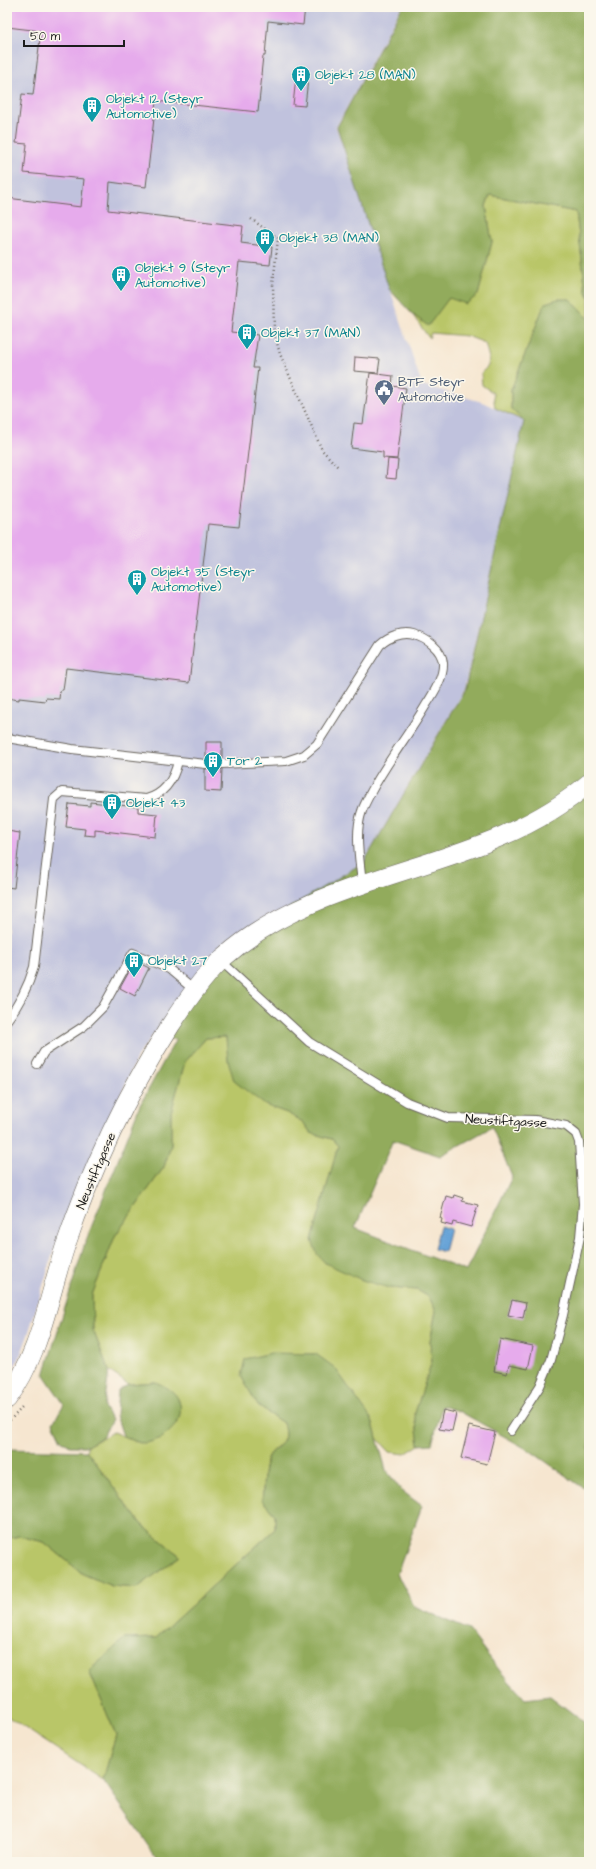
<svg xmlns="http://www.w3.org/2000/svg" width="596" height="1869" font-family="'Architects Daughter',sans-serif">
  <rect width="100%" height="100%" fill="#fbf7ec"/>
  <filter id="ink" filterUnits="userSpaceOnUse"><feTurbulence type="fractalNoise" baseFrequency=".025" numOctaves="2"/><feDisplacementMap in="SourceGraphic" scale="8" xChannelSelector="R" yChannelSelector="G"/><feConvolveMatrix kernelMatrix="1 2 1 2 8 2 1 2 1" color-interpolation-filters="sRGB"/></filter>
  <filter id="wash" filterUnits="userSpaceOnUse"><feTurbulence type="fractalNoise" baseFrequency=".012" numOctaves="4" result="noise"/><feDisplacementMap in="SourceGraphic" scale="16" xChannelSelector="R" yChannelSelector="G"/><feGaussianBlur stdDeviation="0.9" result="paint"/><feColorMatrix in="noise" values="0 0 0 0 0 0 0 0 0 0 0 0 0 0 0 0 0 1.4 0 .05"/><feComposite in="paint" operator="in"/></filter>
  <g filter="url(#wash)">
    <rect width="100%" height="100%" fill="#f6e6d0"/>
    <path fill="#c0c2dd" d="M7,7H401L336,127L422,385L482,402L524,421L464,689L364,861L213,958L138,1055L53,1253L27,1338L19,1359L7,1377Z"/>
    <g fill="#b9c668" stroke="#6a7142">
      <path d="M490,195L576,212L586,292L589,297V319L569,299L545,303L511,390V409L524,421L495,408L493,393L482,385L481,373L488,366L489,358L485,343L467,336L431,333L429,338L412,314L428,325L449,298L478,295L492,242L486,206Z"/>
      <path d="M226,1037L228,1060L265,1105L287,1113L303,1122L311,1133L332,1139L338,1146L312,1240L389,1288L417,1290L429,1297L436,1311L430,1342L432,1361L415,1413L419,1445L405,1454L390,1452L377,1438L372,1420L316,1354H302L258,1406L283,1423C290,1448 275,1442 267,1458C264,1464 263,1491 262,1500L275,1515V1529L156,1638L124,1639L89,1671L116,1735L103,1780L7,1716V1539L19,1536L44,1542L83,1574L112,1586L137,1588L180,1556L141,1524L87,1451V1446L113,1432L140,1443L156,1382L128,1384L109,1371L93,1330L92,1295L115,1236L164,1167L171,1145V1112L185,1062L206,1038Z"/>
    </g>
    <g fill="#92ab5c" stroke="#57643c" fill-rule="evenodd">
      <path d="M402,7H589V297L586,292L576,212L490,195L486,206L492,242L478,295L466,304L449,298L428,326L412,314L389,289L337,127Z"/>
      <path d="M558,299H570L589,319V1492L532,1452L459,1411L442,1406L432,1444L419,1445L415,1413L432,1361L430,1342L436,1311L429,1297L417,1290L389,1288L362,1280L325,1263L317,1254L312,1240L338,1146L332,1139L311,1133L303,1122L287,1113L265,1105L234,1081L228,1060L226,1037L206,1038L185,1062L171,1112V1145L164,1167L115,1236L92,1295L93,1330L109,1371L104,1407L112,1420L102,1437L87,1446H70L61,1440L53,1423L64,1404L44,1375L85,1243L140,1105L176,1039H155L218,952L364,862L465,689L524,421L511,409V390L545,303ZM492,1127L512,1177L466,1271L355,1228L393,1140L440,1156Z"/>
      <path d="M271,1353L316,1354L335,1368L372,1420L386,1470L401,1490L422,1506L397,1574L414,1606L469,1630L500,1671L525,1699L550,1696L589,1726V1862H160L103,1780L116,1735L89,1671L124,1639L156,1638L275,1529V1515L262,1500C264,1487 263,1472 267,1459C272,1444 291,1449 283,1423L258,1406L241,1376L245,1359Z"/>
      <path d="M156,1382C164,1386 176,1391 179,1401C187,1423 161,1444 141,1443C136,1442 128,1438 123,1436L116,1415L118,1391L128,1384Z"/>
      <path d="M7,1449L87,1451L141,1524L180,1556L137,1588L112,1586L83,1574L44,1542L19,1536L9,1538L7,1535Z"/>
    </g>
    <path fill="#66a3d7" stroke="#41607a" d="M440,1226L450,1229L444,1252L434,1249Z"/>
    <g id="blocks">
      <g fill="#e6abec">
        <path d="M7,7H305L303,25L268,21L265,56H263L261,75H262L258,112L156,101L146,187L110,182L108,210L243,226L241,243L272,247L270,265L239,262L231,332L258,335L253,368H258L239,527L208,524L189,683L66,668L63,690H60L59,699L46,698L45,701L19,698V700L7,698V198L81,207L84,179L24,173L27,144L16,143L22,94L33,95L41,31L7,27Z"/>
        <path d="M296,77L308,79L305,106L293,105Z"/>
        <path d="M355,357L380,359L378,373L354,371Z"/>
        <path d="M370,373L393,376L392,386L406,388L397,459L383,458V452L351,448L354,423L363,424Z"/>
        <path d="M388,459L398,460L396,479L386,478Z"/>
        <path d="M206,742H222V758L219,760L217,764L218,767L222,769L221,792L205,791V769L210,768L211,764L210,760L206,758Z"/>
        <path d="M90,802L138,807V812L157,814L155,837L95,830V836L84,835L85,829L66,827L69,804L90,806Z"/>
        <path d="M7,831L20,833L14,888L7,887Z"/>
        <path d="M135,961L149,968L135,996L120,988Z"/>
        <path d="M454,1195L463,1198L462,1201L478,1205L471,1227L453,1222L452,1226L441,1223L442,1219L440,1218L446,1196L453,1198Z"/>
        <path d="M512,1300L526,1303L523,1318L508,1315Z"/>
        <path d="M500,1339L533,1346L528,1369L509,1365L507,1374L494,1371Z"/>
        <path d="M443,1410L456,1413L452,1431L439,1429Z"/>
        <path d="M469,1426L495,1432L487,1464L461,1458Z"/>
      </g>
    </g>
  </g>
  <g filter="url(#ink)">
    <use href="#blocks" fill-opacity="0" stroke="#68635b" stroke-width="1"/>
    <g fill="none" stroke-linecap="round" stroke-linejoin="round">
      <defs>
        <g id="service">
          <path d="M7,738L72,749L206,764"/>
          <path d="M222,764L286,761L304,755L317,744L380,645C389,637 402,632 414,635C426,638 442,649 443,663C444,677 434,693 426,705C409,734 387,762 371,792C368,798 364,805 362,811C354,833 360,860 362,884"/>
          <path d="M221,961L309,1042L407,1102L448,1118L535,1120L566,1126L576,1134L579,1142L583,1204L580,1237L563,1315L551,1360L540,1386L511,1431"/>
          <path d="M7,1020C20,1003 28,987 34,967L54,799L62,792L146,799C165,794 174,779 178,761"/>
          <path d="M37,1064L44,1052L84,1026L103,1007L133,953L169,969L194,990"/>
        </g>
        <path id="tertiary" d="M7,1399C40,1355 48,1299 65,1247C91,1170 126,1095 170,1026C186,1002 202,978 223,958C328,865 483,875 589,783"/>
      </defs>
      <use href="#service" stroke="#68635b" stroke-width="10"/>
      <use href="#tertiary" stroke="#68635b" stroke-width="20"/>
      <g stroke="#68635b" stroke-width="2.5" stroke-dasharray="1 3" stroke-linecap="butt">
        <path d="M251,219L278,238L273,285L274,332L280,354L322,450L338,467"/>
        <path d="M7,1423L22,1408"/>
      </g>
      <use href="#service" stroke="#fff" stroke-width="8"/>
      <use href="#tertiary" stroke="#fff" stroke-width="19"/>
    </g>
  </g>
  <defs>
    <symbol id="building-pin" viewBox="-11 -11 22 30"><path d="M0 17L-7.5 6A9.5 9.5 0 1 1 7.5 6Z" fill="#0f9aa8" stroke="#fbf7ec"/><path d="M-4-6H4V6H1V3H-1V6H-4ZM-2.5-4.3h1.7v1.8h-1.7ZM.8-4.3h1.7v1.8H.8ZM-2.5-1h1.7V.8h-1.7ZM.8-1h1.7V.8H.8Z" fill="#fff"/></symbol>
    <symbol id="civic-pin" viewBox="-11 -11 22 30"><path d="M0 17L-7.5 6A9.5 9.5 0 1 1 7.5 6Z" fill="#5c6f8a" stroke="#fbf7ec"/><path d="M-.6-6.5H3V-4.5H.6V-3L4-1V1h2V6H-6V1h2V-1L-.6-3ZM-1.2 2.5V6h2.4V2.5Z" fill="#fff"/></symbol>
  </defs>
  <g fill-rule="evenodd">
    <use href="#building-pin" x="290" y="64" width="22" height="30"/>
    <use href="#building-pin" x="81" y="95" width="22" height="30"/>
    <use href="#building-pin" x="254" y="227" width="22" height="30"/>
    <use href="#building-pin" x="110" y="264" width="22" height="30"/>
    <use href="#building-pin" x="236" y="322" width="22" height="30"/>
    <use href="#civic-pin" x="373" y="378" width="22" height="30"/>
    <use href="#building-pin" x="126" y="568" width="22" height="30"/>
    <use href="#building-pin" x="202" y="750" width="22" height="30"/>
    <use href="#building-pin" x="101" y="792" width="22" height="30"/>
    <use href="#building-pin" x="123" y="950" width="22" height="30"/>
  </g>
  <g text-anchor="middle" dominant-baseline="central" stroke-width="3" stroke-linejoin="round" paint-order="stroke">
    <g font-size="13" fill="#0d838f" stroke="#fbf7ec" text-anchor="start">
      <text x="315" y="75">Objekt 28 (MAN)</text>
      <text x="106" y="99">Objekt 12 (Steyr<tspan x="106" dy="15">Automotive)</tspan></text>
      <text x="279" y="238">Objekt 38 (MAN)</text>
      <text x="135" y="268">Objekt 9 (Steyr<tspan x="135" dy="15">Automotive)</tspan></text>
      <text x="261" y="333">Objekt 37 (MAN)</text>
      <text x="151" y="572">Objekt 35 (Steyr<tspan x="151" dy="15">Automotive)</tspan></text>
      <text x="227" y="761">Tor 2</text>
      <text x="126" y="803">Objekt 43</text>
      <text x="148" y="961">Objekt 27</text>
    </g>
    <g font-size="13" fill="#4e5e75" stroke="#fbf7ec" text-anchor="start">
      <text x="398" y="382">BTF Steyr<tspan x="398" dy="15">Automotive</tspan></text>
    </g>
    <g font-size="13" fill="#1c1c1c" stroke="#fbf7ec">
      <text transform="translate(506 1121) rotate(3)">Neustiftgasse</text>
      <text transform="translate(96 1171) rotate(-67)">Neustiftgasse</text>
    </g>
  </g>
  <rect width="596" height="1869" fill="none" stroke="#fbf7ec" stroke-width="24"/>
  <path d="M24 40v6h100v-6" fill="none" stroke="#1c1c1c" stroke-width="2"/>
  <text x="30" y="40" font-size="12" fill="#1c1c1c" stroke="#fbf7ec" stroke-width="3" paint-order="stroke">50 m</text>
</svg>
